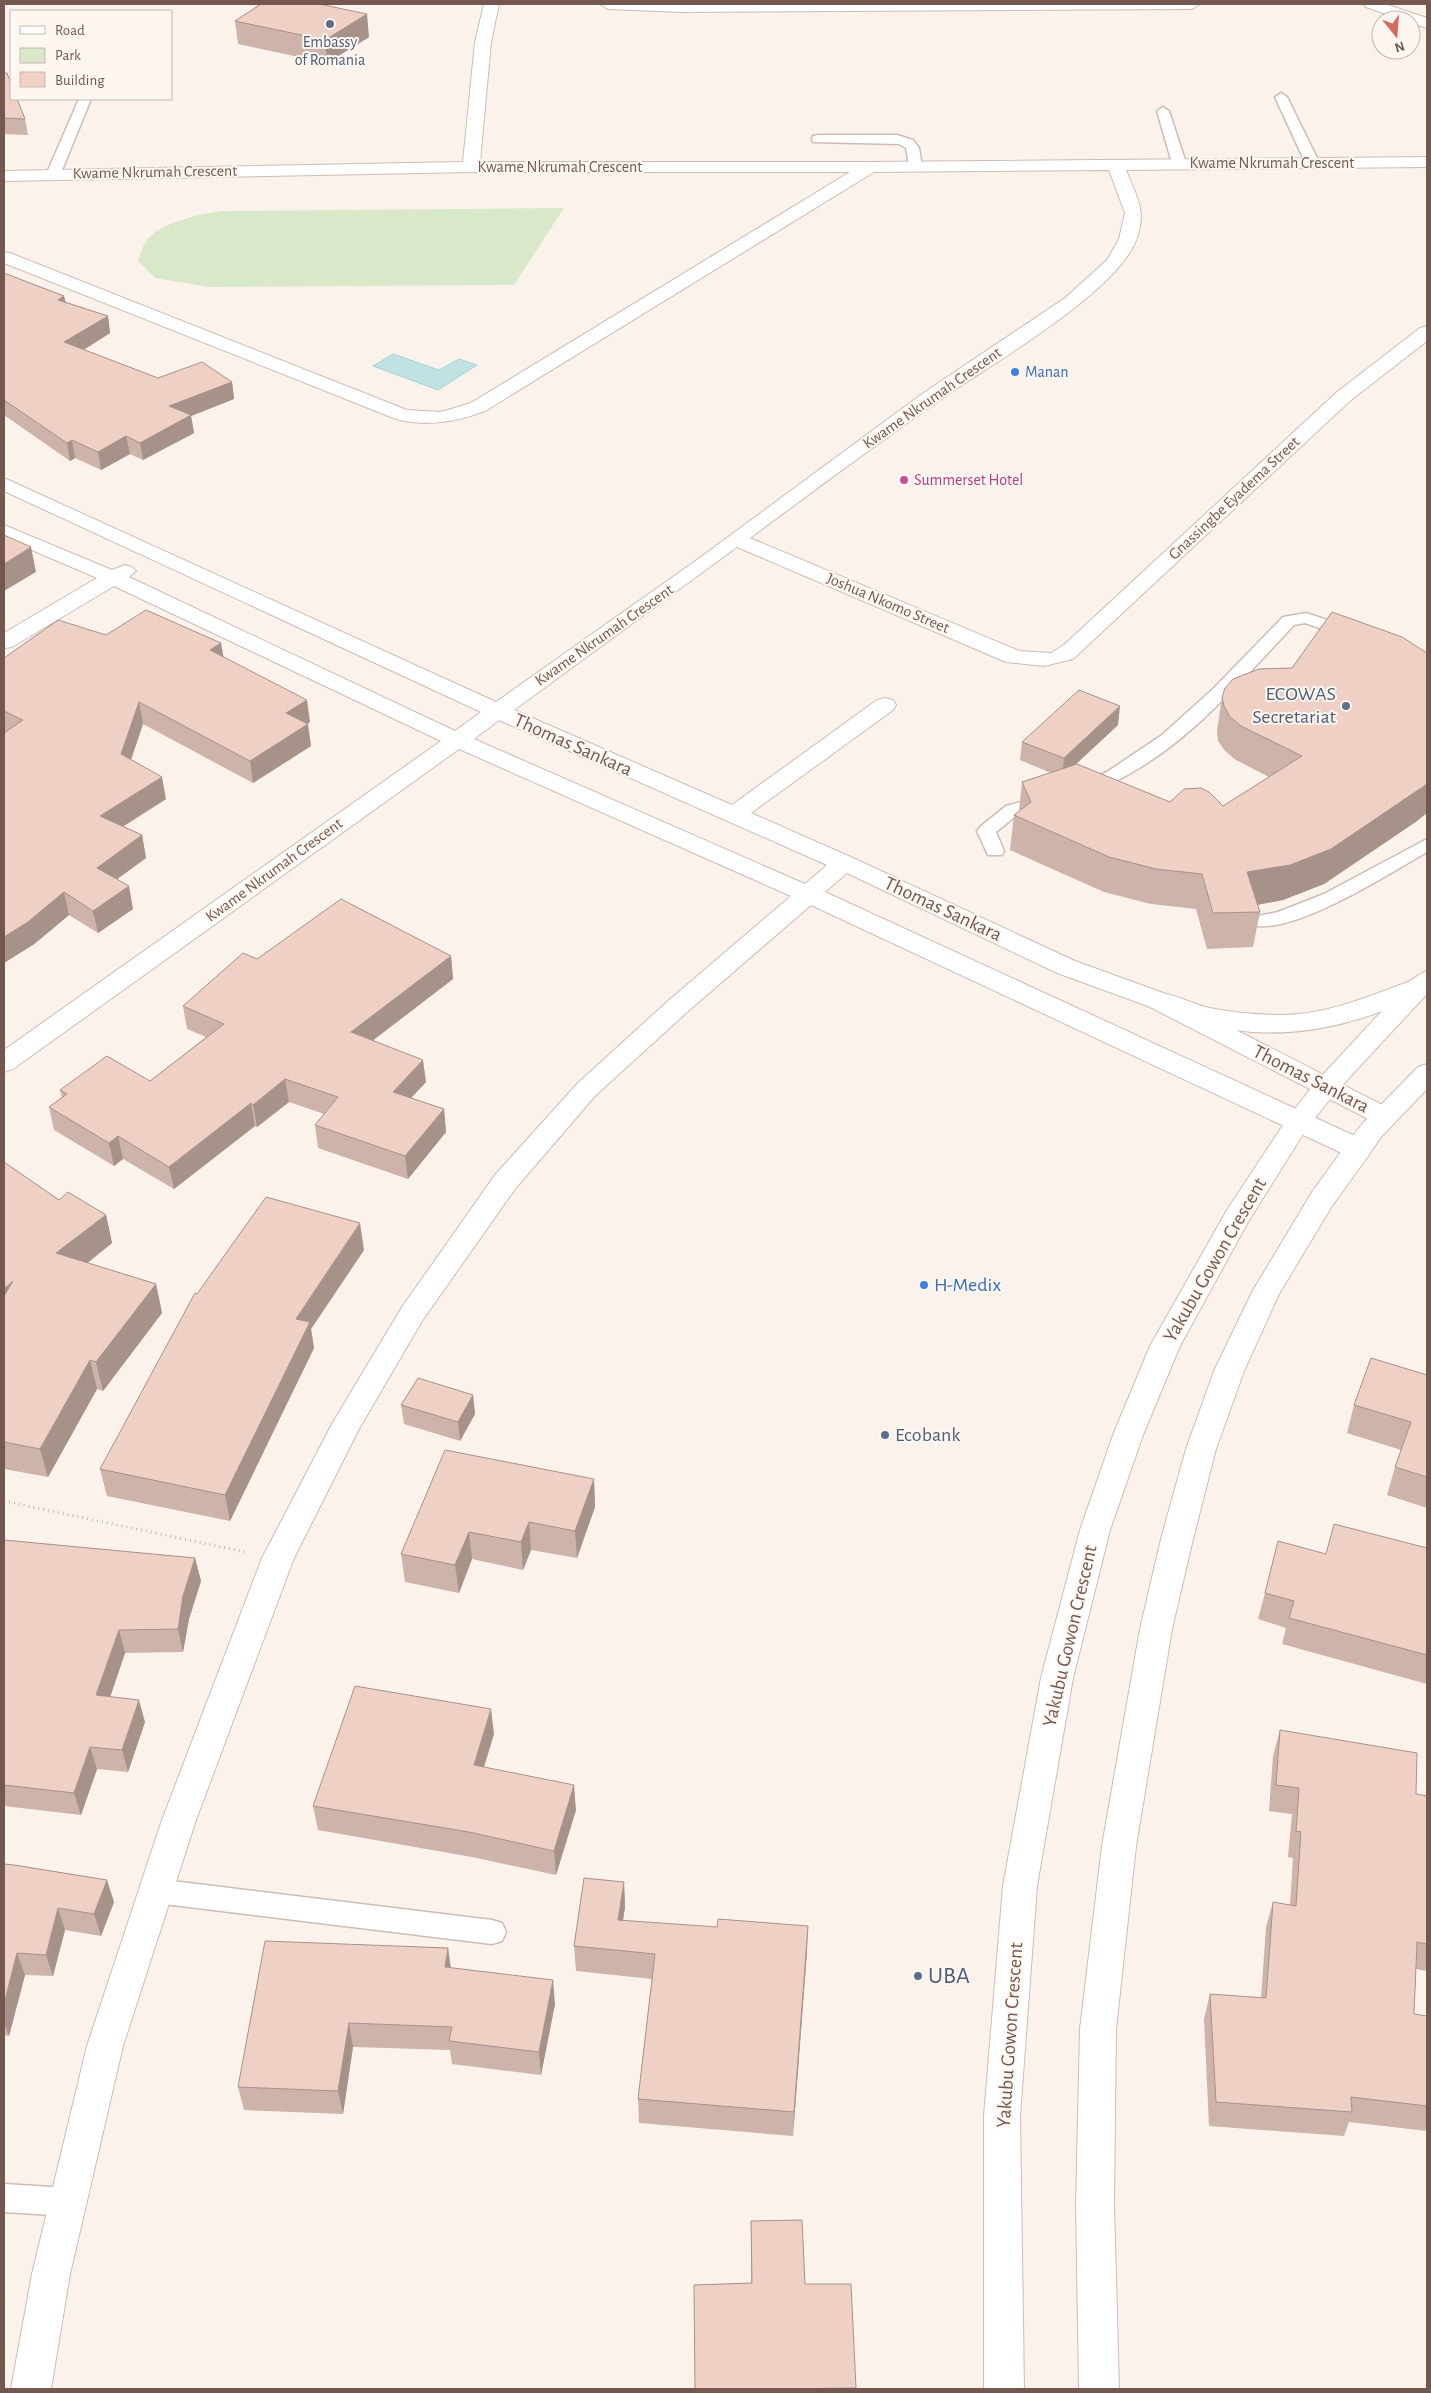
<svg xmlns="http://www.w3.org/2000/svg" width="1431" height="2393" font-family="'Alegreya Sans',sans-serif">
  <rect width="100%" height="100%" fill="#fbf3eb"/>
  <path fill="#dae8ca" d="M564,208L514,285L208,287L155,278L138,261C140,255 142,248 145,243C156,223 203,213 223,211Z"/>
  <path fill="#c1e2e3" stroke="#a8d3d4" d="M393,354L439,370L459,359L477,365L438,390L373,366Z"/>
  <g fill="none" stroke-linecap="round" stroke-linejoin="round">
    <defs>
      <g id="lane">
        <path d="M1281,93L1287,97L1319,162L1317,165L1312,166L1305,162L1275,97Z"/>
        <path d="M79,99H91L60,175L53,179L48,178L46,175Z"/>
        <path d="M1163,107L1169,111L1186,163L1184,166L1179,167L1172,163L1157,111Z"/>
        <path d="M818,135H897L913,140L919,148L922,167L920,170H910L906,148L899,144L813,142L812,139L813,136Z"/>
        <path d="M1306,613L1355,629L1357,633L1355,637L1349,638L1305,623L1294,625C1239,683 1182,752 1107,785C1098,789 1089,794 1079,792L1076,788L1079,784L1107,772L1162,735L1214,688L1283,617Z"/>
        <path d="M1046,795L1052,796L1055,800L1052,804L1018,814L996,832L1004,851L1002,855H988L977,831L980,827L1006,806Z"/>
        <path d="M1427,839V852C1390,873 1293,936 1252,925L1249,921L1252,917L1278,912L1324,894Z"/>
        <path d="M156,1879L492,1920L502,1923L506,1932L502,1941L492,1944L156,1903L147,1899L143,1891L147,1883Z"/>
        <path d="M4,2184L68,2188L78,2192L83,2202L78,2212L68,2216L4,2212Z"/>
      </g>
      <g id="street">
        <path d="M484,4H499L491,42L480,162H870L1427,157V167L1126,170C1136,196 1147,210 1137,238C1118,293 986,367 937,402C874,446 812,492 750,538L1019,651L1051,653L1064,645L1337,392L1420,328L1427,326V341L1351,400L1073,659L1044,666L1006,662L737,547L514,710L732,805L877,700L885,698L893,700L896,705L893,710L751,813L853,858L1075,961L1166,994L1394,1111L1398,1117L1394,1123L1385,1126L1376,1123L1148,1006L1057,973L847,873L825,892L1368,1142L1372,1149L1368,1156L1358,1158L1348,1156L811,905L686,1013L595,1096L515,1189L422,1321L359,1429L294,1558L196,1820L123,2046L70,2274L51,2389H11L32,2274L87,2046L162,1820L262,1558L332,1424L402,1307L495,1175L577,1084L668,1001L791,896L459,749L13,1069L4,1072V1050L441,741L114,586L12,647L4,648V633L97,578L4,538V525L112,570L125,565L132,567L136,571L129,577L455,731L481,712L4,491V478L496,702L701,557L922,394L1065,298L1107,260L1119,239L1125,213L1109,170L874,172L485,411C455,422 428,427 396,419L4,263V252L10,253L407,410L441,412L471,403L850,172H471L4,181V171L463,162L475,42ZM499,720L827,865L805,884L474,739Z"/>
        <path d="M600,4H1200L1192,9L682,12L608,9Z"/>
        <path d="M1363,4H1385L1427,18V28L1411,23V20H1403L1366,7Z"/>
      </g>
      <g id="secondary">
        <path d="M1427,971V994L1335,1093L1307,1128L1248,1222L1180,1346L1143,1435L1110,1530L1073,1678L1037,1886L1020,2116L1024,2389H984V2116L1003,1886L1041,1678L1080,1530L1113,1435L1150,1346L1227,1210L1289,1116L1317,1081L1382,1011C1335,1029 1283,1037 1234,1030C1204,1025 1176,1015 1148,1006L1144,1000L1148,994C1168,989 1190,1004 1210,1008C1235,1013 1258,1015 1283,1015C1328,1014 1367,997 1408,982C1415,979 1419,973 1427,971Z"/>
        <path d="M1427,1064V1089L1381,1137L1368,1156L1332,1206L1279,1294L1244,1371L1216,1449L1193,1539L1172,1629L1136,1846L1116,2029L1114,2204L1119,2389H1079L1076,2204L1080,2029L1102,1846L1140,1629L1161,1539L1186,1449L1214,1371L1252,1292L1312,1192L1348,1142L1363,1123L1418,1067Z"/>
      </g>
    </defs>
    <use href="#lane" stroke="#cebcb4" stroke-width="3"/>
    <use href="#street" stroke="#cebcb4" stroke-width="2"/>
    <use href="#secondary" stroke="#d1bcb2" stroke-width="2"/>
    <path stroke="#d3b3a8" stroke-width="3" stroke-dasharray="1 4" stroke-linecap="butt" d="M4,1501L245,1552"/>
    <use href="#lane" fill="#fff" fill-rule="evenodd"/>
    <use href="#street" fill="#fff" fill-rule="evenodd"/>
    <use href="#secondary" fill="#fff" fill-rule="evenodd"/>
  </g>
  <g fill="#cdb3a9">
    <path d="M235,21L369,37L327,63L238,44Z"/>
    <path d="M4,73L25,119L28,135L4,134Z"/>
    <path d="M4,273L64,296L66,302L108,316L110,333L84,350L158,378L232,382L234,399L191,416L194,433L143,460L130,454L101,470L75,458L70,461L4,415Z"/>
    <path d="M106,635L224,657L310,722L307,724L311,746L253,783L143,724L131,760L166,799L123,827L142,835L146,858L117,879L133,909L98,933L69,915L33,945L5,731H4V658Z"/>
    <path d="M1222,697L1417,821L1324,884L1283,900L1257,905L1260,912L1253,947L1207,949L1196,909L1151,904L1104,892L1010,850L1014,815L1019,811L1022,782L1051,773L1020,760L1022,742L1118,725L1075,765L1170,802L1223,806L1269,777L1236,760L1225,751L1218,741L1217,731Z"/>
    <path d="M451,956L453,979L373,1040L426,1082L411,1098L444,1109L446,1132L408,1179L318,1148L315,1125L324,1114L289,1102L257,1127L255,1126L174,1189L123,1159L114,1166L54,1130L49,1107L62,1097L60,1090L150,1081L206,1037L187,1029L183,1006L257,959Z"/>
    <path d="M4,1162L59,1200L106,1215L112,1243L88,1263L156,1284L162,1313L103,1391L97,1389L48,1477L4,1469Z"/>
    <path d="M364,1250L311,1329L314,1348L230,1521L107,1496L100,1469L197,1294Z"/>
    <path d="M1427,1375V1508L1387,1495L1395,1467L1401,1450L1347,1433L1354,1405Z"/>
    <path d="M473,1395L475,1414L460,1441L404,1424L401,1405Z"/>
    <path d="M594,1479L595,1507L577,1558L531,1550L523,1570L472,1559L459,1593L405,1582L401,1554Z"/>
    <path d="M4,1540L195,1558L201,1581L189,1619L183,1652L125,1653L110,1697L145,1722L128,1772L97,1769L81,1815L4,1806Z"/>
    <path d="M1427,1548V1684L1282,1644L1286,1628L1258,1619L1265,1593L1326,1554Z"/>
    <path d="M1280,1730L1416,1794L1427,1796V1971L1416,1969L1414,2014L1427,2016V2131L1349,2122L1344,2136L1209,2126L1204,2019L1210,1994L1261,1998L1266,1927L1273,1902L1290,1905L1293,1858L1288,1857L1292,1814L1269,1811L1273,1756Z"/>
    <path d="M494,1734L484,1767L576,1810L556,1875L472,1857L318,1830L313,1806Z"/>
    <path d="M4,1864L114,1902L101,1936L65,1930L53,1976L25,1975L9,2036L4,2035Z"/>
    <path d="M624,1882L625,1907L623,1921L807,1951L793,2136L639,2123L638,2099L652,1979L576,1971L574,1946Z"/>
    <path d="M448,1948L451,1968L555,2004L541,2075L452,2064L450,2050L353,2047L343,2114L244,2110L238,2087Z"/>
    <path d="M751,2221L805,2284L856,2388L855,2389H695L751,2283Z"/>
  </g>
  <g fill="#a7928a">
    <path d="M367,14L369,37L327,63L325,40Z"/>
    <path d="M64,296L67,313L58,300Z"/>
    <path d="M108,316L110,333L67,360L64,342Z"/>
    <path d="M232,382L234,399L191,416L194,433L143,460L140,443L169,406Z"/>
    <path d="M126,436L130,454L101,470L98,452Z"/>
    <path d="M72,440L75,458L70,461L67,443Z"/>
    <path d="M31,547L36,572L4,591V564Z"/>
    <path d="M221,643L225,665L210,650Z"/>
    <path d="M307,700L310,722L289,735L286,713Z"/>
    <path d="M139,702L143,724L125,777L121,754Z"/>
    <path d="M1120,706L1118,725L1062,777L1064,758Z"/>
    <path d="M308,724L311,746L253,783L250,761Z"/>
    <path d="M162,777L166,799L104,838L100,816Z"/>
    <path d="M1427,784V813L1417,821L1324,884L1283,900L1241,908L1247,872Z"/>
    <path d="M142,835L146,858L101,891L97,868Z"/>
    <path d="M129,886L133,909L98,933L93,911Z"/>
    <path d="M64,892L69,915L33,945L4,963V937Z"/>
    <path d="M451,956L453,979L354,1055L351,1032Z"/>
    <path d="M423,1060L426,1082L395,1115L393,1092Z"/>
    <path d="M285,1079L289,1102L257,1127L253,1105Z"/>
    <path d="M251,1103L255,1126L174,1189L169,1167Z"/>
    <path d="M444,1109L446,1132L408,1179L405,1156Z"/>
    <path d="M118,1136L123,1159L114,1166L109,1143Z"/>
    <path d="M106,1215L112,1243L64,1281L56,1253Z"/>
    <path d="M360,1223L364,1250L311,1329L314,1348L230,1521L225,1495L296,1319Z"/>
    <path d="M13,1281L4,1324V1289Z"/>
    <path d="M156,1284L162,1313L103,1391L96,1362Z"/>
    <path d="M90,1360L97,1389L48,1477L40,1449Z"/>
    <path d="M473,1395L475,1414L460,1441L458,1422Z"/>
    <path d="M594,1479L595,1507L577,1558L575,1531Z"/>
    <path d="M529,1522L531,1550L523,1570L521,1542Z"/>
    <path d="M469,1532L472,1559L459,1593L455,1565Z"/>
    <path d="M195,1558L201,1581L189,1619L183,1652L178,1629L183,1596Z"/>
    <path d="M119,1630L125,1653L103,1718L96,1695Z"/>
    <path d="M139,1700L145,1722L128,1772L122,1750Z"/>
    <path d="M491,1709L494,1734L477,1789L474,1765Z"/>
    <path d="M90,1747L97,1769L81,1815L74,1793Z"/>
    <path d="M574,1785L576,1810L556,1875L554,1851Z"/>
    <path d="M107,1880L114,1902L101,1936L94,1914Z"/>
    <path d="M624,1882L625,1907L619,1946L618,1920Z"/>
    <path d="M58,1908L65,1930L53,1976L46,1955Z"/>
    <path d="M808,1926L807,1951L793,2136L794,2112Z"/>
    <path d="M448,1948L451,1972L445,1967Z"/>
    <path d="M17,1953L25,1975L9,2036L4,2022V2004Z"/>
    <path d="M553,1980L555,2004L541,2075L539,2052Z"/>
    <path d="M349,2023L353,2047L343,2114L338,2091Z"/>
  </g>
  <g fill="#eed0c5" stroke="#a7928a">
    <path d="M261,4H319L367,14L325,40L235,21Z"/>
    <path d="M4,73H7L11,84V99H17L25,119L4,118Z"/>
    <path d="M4,273L64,296L58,300L108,316L64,342L158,378L202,362L232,382L169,406L191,415L140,443L126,436L98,452L72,440L67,443L4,400Z"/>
    <path d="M4,535L31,547L4,564Z"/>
    <path d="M146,610L221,643L210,650L307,700L286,713L308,724L250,761L139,702L121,754L162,777L100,816L142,835L97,868L129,886L93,911L64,892L28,922L4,937V733L23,720L4,711V658L58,620L106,635Z"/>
    <path d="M1332,612L1402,637L1427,653V784L1331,849L1290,865L1247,872L1260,912L1213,913L1202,874L1156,869L1109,857L1014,815L1031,802L1022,782L1077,764L1170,802L1184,789L1201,788L1209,792L1223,806L1302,756L1241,726L1230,717L1224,706L1222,697L1225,688L1233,679L1259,669L1292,668Z"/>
    <path d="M1079,690L1120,706L1064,758L1022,742Z"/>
    <path d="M341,899L451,956L351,1032L423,1060L393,1092L444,1109L405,1156L315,1125L338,1097L285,1079L253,1105L251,1103L169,1167L118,1136L109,1143L49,1107L67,1094L60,1090L107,1056L150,1081L224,1024L183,1006L243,953L257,959Z"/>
    <path d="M4,1162L59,1200L68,1192L106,1215L56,1253L156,1284L96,1362L90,1360L40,1449L4,1442V1296L13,1281L4,1289Z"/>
    <path d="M266,1197L360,1223L296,1319L310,1322L225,1495L100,1469L195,1293L197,1294Z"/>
    <path d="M1371,1358L1427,1375V1477L1395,1467L1411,1422L1354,1405Z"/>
    <path d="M418,1378L473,1395L458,1422L401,1405Z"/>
    <path d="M445,1450L594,1479L575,1531L529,1522L521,1542L469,1532L455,1565L401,1554Z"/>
    <path d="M1334,1524L1427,1548V1655L1289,1618L1294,1601L1265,1593L1278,1541L1326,1554Z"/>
    <path d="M4,1540L195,1558L183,1596L178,1629L119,1630L96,1695L139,1700L122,1750L90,1747L74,1793L4,1785Z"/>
    <path d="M355,1686L491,1709L474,1765L574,1785L554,1851L469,1832L313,1806Z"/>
    <path d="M1280,1730L1417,1753L1416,1794L1427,1796V1944L1417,1942L1414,2014L1427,2016V2106L1351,2097L1352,2112L1216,2102L1210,1994L1266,1998L1273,1902L1296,1906L1301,1832L1296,1831L1299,1788L1276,1785Z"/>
    <path d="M4,1864L14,1865L107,1880L94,1914L58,1908L46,1955L17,1953L4,2004Z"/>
    <path d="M584,1878L624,1882L618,1920L717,1927L718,1919L808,1926L794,2112L638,2099L655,1954L574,1946Z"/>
    <path d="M265,1941L448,1948L445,1967L553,1980L539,2052L449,2041L452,2027L349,2023L338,2091L238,2087Z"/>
    <path d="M802,2220L805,2284H851L856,2388L779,2389H695L694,2285L752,2283L751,2221Z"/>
  </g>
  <g fill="#5c6f8a" stroke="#fef7f1" stroke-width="2">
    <circle cx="330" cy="24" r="5"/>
    <circle cx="1346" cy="706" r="5"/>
    <circle cx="885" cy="1435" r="5"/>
    <circle cx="918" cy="1976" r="5"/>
  </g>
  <g fill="#3f7fe0" stroke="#fef7f1" stroke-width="2">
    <circle cx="1015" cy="372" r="5"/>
    <circle cx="924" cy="1285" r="5"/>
  </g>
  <circle fill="#d1479c" stroke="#fef7f1" stroke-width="2" cx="904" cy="480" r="5"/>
  <g text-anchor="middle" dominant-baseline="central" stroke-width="4" stroke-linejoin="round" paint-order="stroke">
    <g font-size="16" fill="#4e5e75" stroke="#fef7f1">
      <text x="330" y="42">Embassy<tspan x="330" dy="18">of Romania</tspan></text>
    </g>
    <g font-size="16" fill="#745850" stroke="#fef7f1">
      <text x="1272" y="163">Kwame Nkrumah Crescent</text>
      <text x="560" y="167">Kwame Nkrumah Crescent</text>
      <text transform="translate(155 172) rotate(-1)">Kwame Nkrumah Crescent</text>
      <text transform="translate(932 398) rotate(-35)">Kwame Nkrumah Crescent</text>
      <text transform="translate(1234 498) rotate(-43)">Gnassingbe Eyadema Street</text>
      <text transform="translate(888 603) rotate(23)">Joshua Nkomo Street</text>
      <text transform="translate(604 635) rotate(-35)">Kwame Nkrumah Crescent</text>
      <text transform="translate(274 870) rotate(-36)">Kwame Nkrumah Crescent</text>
    </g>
    <g font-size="16" fill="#366cbe" stroke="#fef7f1" text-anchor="start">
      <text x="1025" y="372">Manan</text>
    </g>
    <g font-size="16" fill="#b23c85" stroke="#fef7f1" text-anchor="start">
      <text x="914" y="480">Summerset Hotel</text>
    </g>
    <g font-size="20" fill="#4e5e75" stroke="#fef7f1" text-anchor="end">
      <text x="1336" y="694">ECOWAS<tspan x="1336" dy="23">Secretariat</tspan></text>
      <text x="895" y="1435" text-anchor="start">Ecobank</text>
    </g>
    <g font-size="20" fill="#745850" stroke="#fef7f1">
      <text transform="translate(573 745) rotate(24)">Thomas Sankara</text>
      <text transform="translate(943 909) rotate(25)">Thomas Sankara</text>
      <text transform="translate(1311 1079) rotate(27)">Thomas Sankara</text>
      <text transform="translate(1215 1260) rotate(-60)">Yakubu Gowon Crescent</text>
      <text transform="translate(1070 1636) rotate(-77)">Yakubu Gowon Crescent</text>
      <text transform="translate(1010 2035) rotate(-86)">Yakubu Gowon Crescent</text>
    </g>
    <g font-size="20" fill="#366cbe" stroke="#fef7f1" text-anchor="start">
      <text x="934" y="1285">H-Medix</text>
    </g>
    <g font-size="24" fill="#4e5e75" stroke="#fef7f1" text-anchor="start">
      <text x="928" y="1976">UBA</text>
    </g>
  </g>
  <rect width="1431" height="2393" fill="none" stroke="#745850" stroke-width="10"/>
  <rect x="10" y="10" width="162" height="90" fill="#fef7f1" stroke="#c7b7b1"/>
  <rect x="20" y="26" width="25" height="8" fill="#ffffff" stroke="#c7b7b1"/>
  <text x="55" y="35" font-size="15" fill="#745850">Road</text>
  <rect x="20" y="48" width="25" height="15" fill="#dae8ca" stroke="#c7b7b1"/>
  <text x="55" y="60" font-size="15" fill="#745850">Park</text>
  <rect x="20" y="72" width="25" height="15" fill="#eed0c5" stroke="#c7b7b1"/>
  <text x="55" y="85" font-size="15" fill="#745850">Building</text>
  <g transform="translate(1396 35) rotate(163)"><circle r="24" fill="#fef7f1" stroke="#c7b7b1"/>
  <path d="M0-4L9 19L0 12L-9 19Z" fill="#d8695d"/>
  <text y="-8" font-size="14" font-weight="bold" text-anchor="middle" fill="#745850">N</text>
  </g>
</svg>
